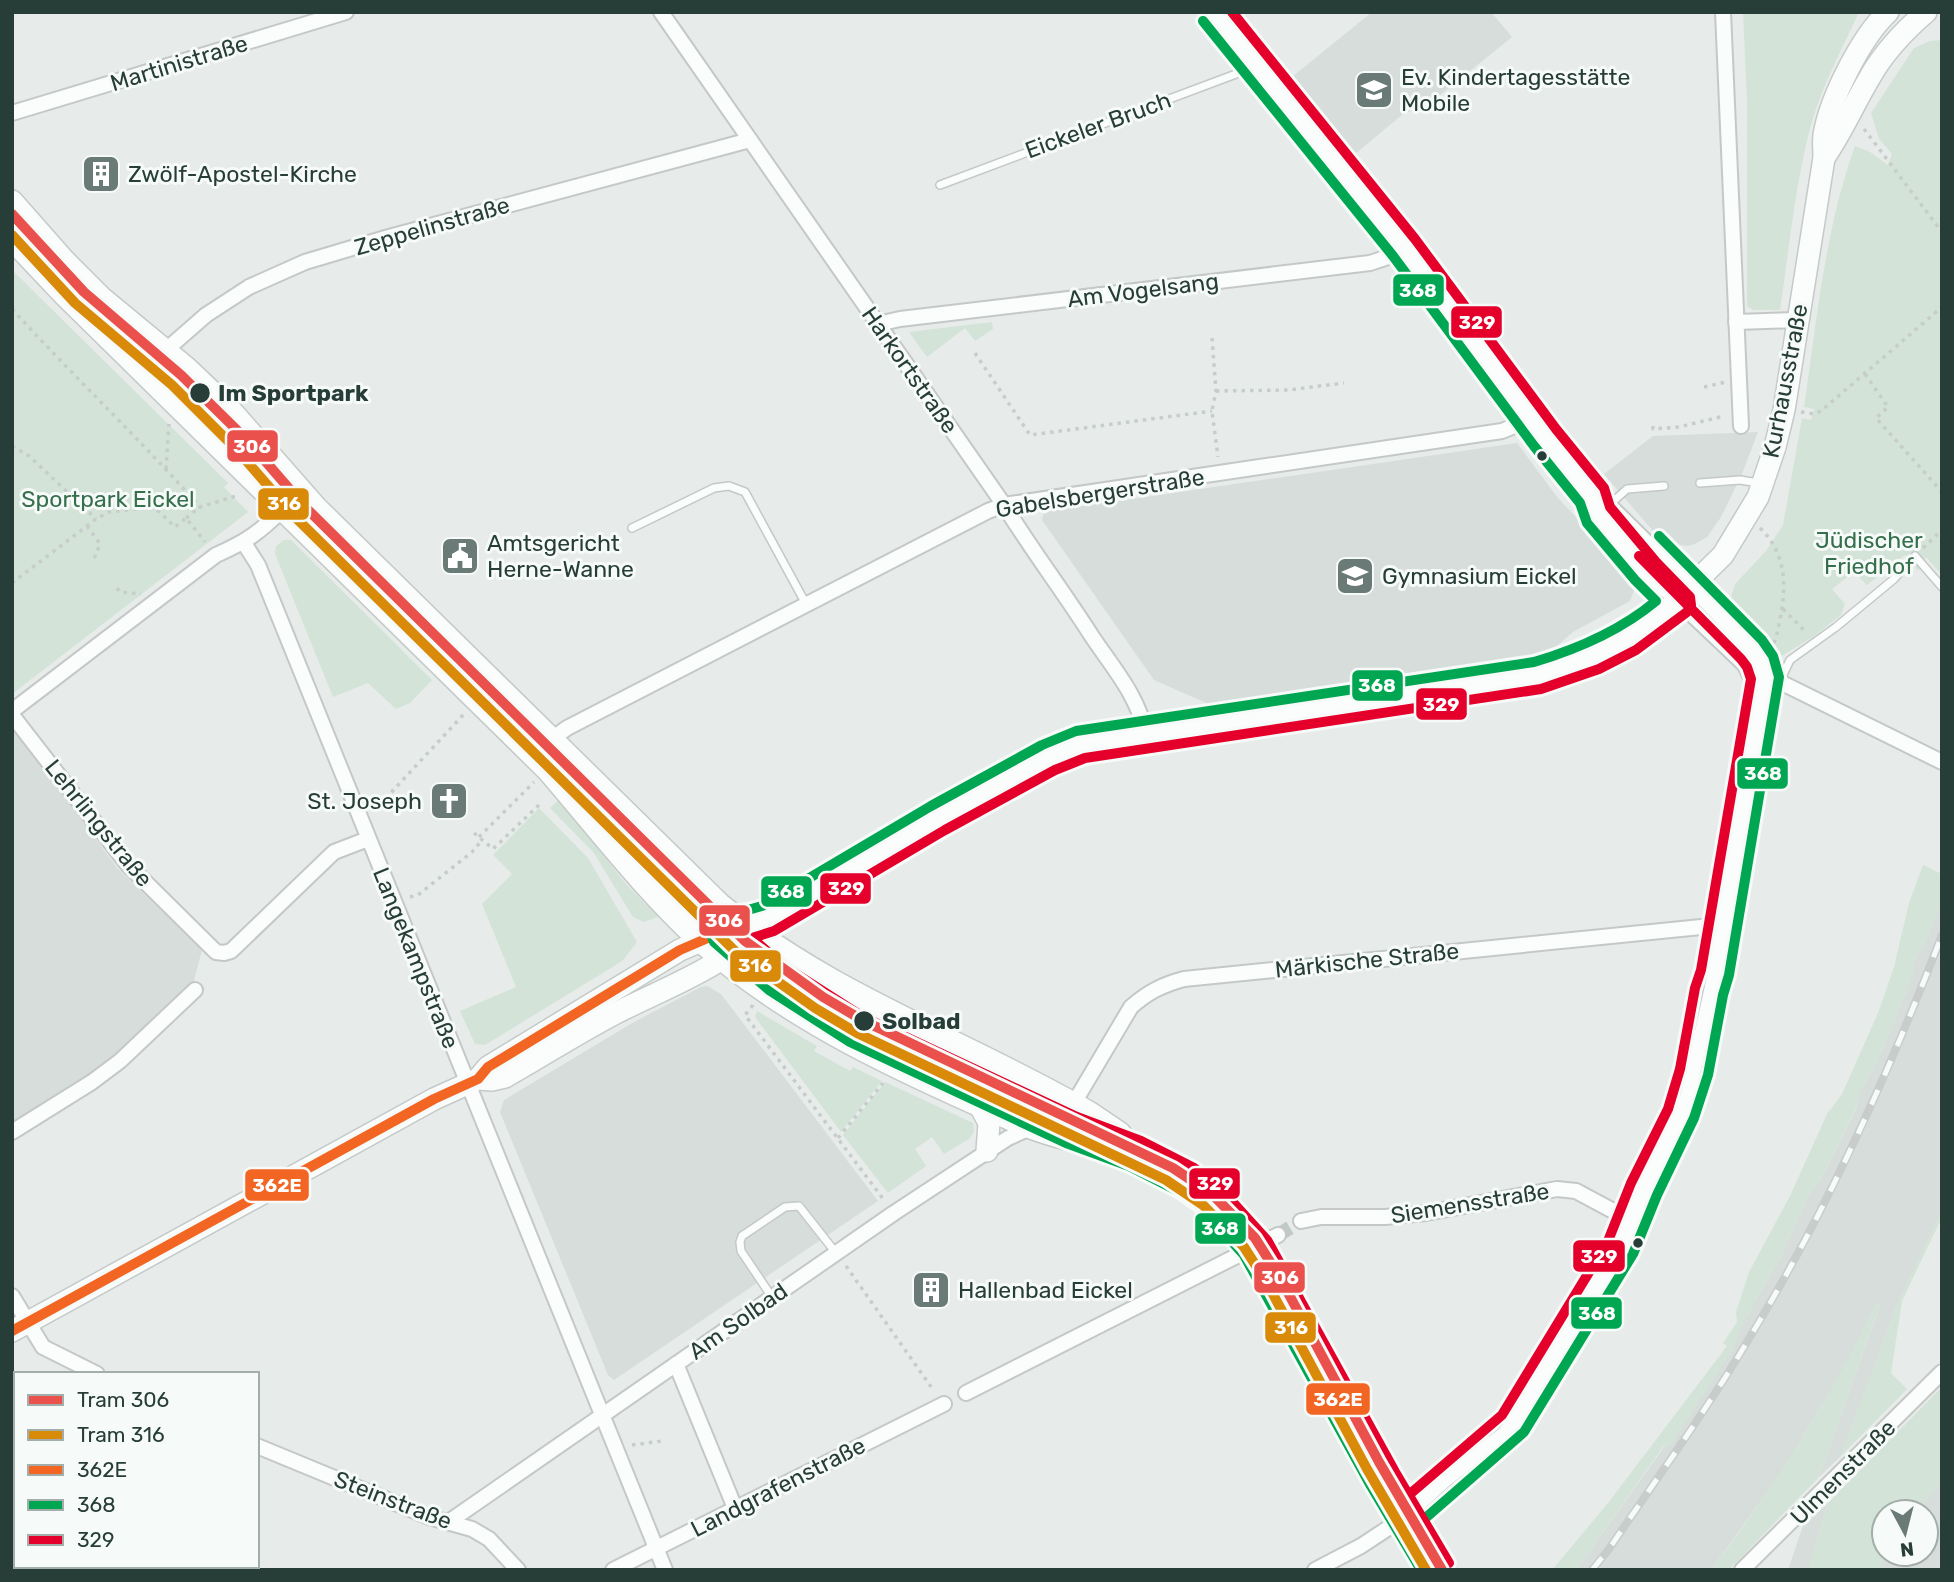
<svg xmlns="http://www.w3.org/2000/svg" width="1954" height="1582" font-family="Rubik,sans-serif">
  <rect width="100%" height="100%" fill="#e7ecea"/>
  <g fill="#d6ddda">
    <path d="M1372,12H1491L1512,37L1429,104L1403,114L1355,154L1292,77Z"/>
    <path d="M1758,432L1742,474L1721,517L1707,537L1695,544L1687,546L1672,544L1653,531L1604,474L1653,436Z"/>
    <path d="M1517,443L1558,498L1625,569L1635,588L1630,601L1573,632L1543,658L1211,705L1154,680L1042,520L1043,515L1049,511Z"/>
    <path d="M12,731L18,734L118,869L202,950L192,988L136,1039L91,1075L12,1122Z"/>
    <path d="M1942,900V1210L1895,1310L1841,1456L1819,1477L1880,1305L1877,1303L1847,1363L1781,1473L1711,1570H1576L1664,1447L1671,1444L1731,1351L1741,1326L1780,1258L1810,1193L1819,1182L1856,1109L1859,1093L1873,1069L1890,1032L1909,984L1916,957L1924,945Z"/>
    <path d="M707,986L721,994L878,1201L614,1380L608,1375L500,1112L504,1100L634,1022L701,987Z"/>
    <path d="M1942,1482V1570H1876L1886,1554H1926V1512H1914Z"/>
    <path d="M1828,1503L1808,1570H1788L1803,1526Z"/>
  </g>
  <g fill="#d3e3d8">
    <path d="M1743,12H1859C1842,49 1822,86 1811,125C1795,185 1789,249 1780,310H1753L1747,306V102Z"/>
    <path d="M1942,40V575L1926,557L1918,571L1905,555L1867,585L1854,572L1832,589L1845,604L1841,615L1814,636L1782,656L1734,609L1730,600L1735,584L1766,551L1783,525L1802,418L1811,420L1814,409L1804,407C1817,319 1825,229 1855,146L1870,152L1888,165L1892,154L1879,139L1871,113L1914,48L1930,41Z"/>
    <path d="M12,270L228,483L224,487L248,512L12,694Z"/>
    <path d="M992,322L993,329L975,341L965,328L927,357L909,332Z"/>
    <path d="M284,540H291L432,680L410,703L396,709L368,683L333,697L275,554L276,546Z"/>
    <path d="M560,799L625,883L658,917L644,922L633,917L594,853L550,808Z"/>
    <path d="M539,808L588,858L637,942L623,960L611,968L485,1045L475,1044L460,1011L516,987L482,904L512,874L493,855Z"/>
    <path d="M1923,865L1942,874V900L1924,945L1916,957L1909,984L1890,1032L1873,1069L1859,1093L1856,1108L1819,1182L1810,1193L1780,1258L1741,1326L1731,1351L1679,1433L1671,1444L1663,1447L1576,1570H1552L1608,1503L1727,1346L1723,1343L1737,1322L1736,1312L1749,1272L1790,1196L1827,1114L1842,1094L1878,1013L1894,967L1909,903Z"/>
    <path d="M757,1011L817,1046L814,1051L850,1071L853,1067L882,1081L841,1132L755,1017Z"/>
    <path d="M885,1082L973,1123L974,1132L969,1139L944,1154L932,1137L915,1149L926,1166L888,1193L843,1135Z"/>
    <path d="M1942,1210V1217L1902,1301L1891,1373L1907,1389L1841,1456L1895,1310Z"/>
    <path d="M1877,1303L1880,1304L1819,1477L1729,1570H1711C1775,1486 1830,1398 1877,1303Z"/>
    <path d="M1942,1387V1482L1914,1512H1884V1554H1886L1876,1570H1808L1828,1503Z"/>
    <path d="M12,1490L16,1492V1555L12,1553Z"/>
    <path d="M83,1566H164L171,1570H76Z"/>
  </g>
  <g fill="none" stroke-linecap="round" stroke-linejoin="round">
    <g stroke="#aecfd4" stroke-width="5">
      <path d="M12,1521L16,1524"/>
      <path d="M89,1566L95,1570"/>
    </g>
    <path stroke="#c1c9c6" stroke-width="14" stroke-dasharray="14 7" stroke-linecap="butt" d="M1278,1235L1301,1221"/>
    <defs>
      <g id="lane">
        <path d="M940,185L1236,74L1254,63"/>
        <path d="M1700,483L1740,480L1759,483"/>
        <path d="M1608,506L1627,489L1664,486"/>
        <path d="M632,528L714,488L729,486L745,492L806,604"/>
        <path d="M1780,681L1790,660L1836,627L1894,579L1915,556L1942,587"/>
        <path d="M749,944L823,997L864,1021L1112,1141"/>
        <path d="M740,947L793,990L856,1029L1075,1131"/>
        <path d="M772,1297L741,1251L740,1242L742,1236L785,1207L799,1206L836,1253"/>
      </g>
      <g id="street">
        <path d="M661,12L1004,505C1031,549 1063,591 1091,635C1113,668 1137,694 1146,734"/>
        <path d="M1214,12L1404,247L1545,438L1592,496L1598,514L1646,571L1745,665L1760,697"/>
        <path d="M1723,12L1741,426"/>
        <path d="M12,113L346,12"/>
        <path d="M1736,322L1797,320"/>
        <path d="M878,324L900,319L1370,263L1388,257L1404,247"/>
        <path d="M142,371L206,315L249,287L305,262L389,237L750,140"/>
        <path d="M244,543L258,565L665,1570"/>
        <path d="M1756,678L1780,682L1942,762"/>
        <path d="M12,711L216,555C246,542 260,532 283,509"/>
        <path d="M12,715L128,865L216,952L224,953L231,951L334,852L368,839"/>
        <path d="M552,739L567,728L988,511L1004,505L1502,431L1531,419"/>
        <path d="M1074,1103L1131,1007C1148,992 1162,985 1184,979L1721,925"/>
        <path d="M12,1132L92,1082L120,1061L195,990"/>
        <path d="M1301,1221L1321,1217H1385L1426,1213L1557,1189L1576,1191L1632,1221"/>
        <path d="M12,1296L43,1347L97,1374"/>
        <path d="M676,1364L735,1508"/>
        <path d="M966,1393L1278,1235"/>
        <path d="M257,1446L429,1517L472,1529L489,1539L518,1570"/>
        <path d="M450,1521L894,1213L1008,1138L1030,1128"/>
        <path d="M45,1570L52,1566"/>
        <path d="M613,1570L944,1404"/>
        <path d="M1315,1570L1361,1546L1402,1519L1445,1480L1504,1434L1513,1424L1621,1247L1644,1189L1669,1140L1688,1095L1715,973L1765,678L1760,661L1752,650L1692,587L1609,505L1592,496"/>
        <path d="M1742,1570L1942,1372"/>
      </g>
      <g id="secondary">
        <path d="M1824,158C1842,132 1854,104 1870,77C1884,52 1904,31 1926,12"/>
        <path d="M12,201L64,260L101,297L187,368L229,408L316,507L720,904C830,995 967,1041 1089,1112L1120,1133L1135,1153"/>
        <path d="M12,240L64,295L547,770C597,828 645,891 701,942C789,1021 902,1072 1009,1119C1039,1133 1072,1141 1104,1148C1114,1150 1125,1150 1135,1153C1161,1162 1190,1180 1210,1197C1269,1247 1298,1325 1334,1391C1366,1452 1401,1511 1437,1570"/>
        <path d="M478,1079L488,1067L680,950L731,928L767,919L869,858L1049,757L1081,744L1102,740L1409,696L1537,676L1578,664L1608,651L1661,616L1723,555L1758,497L1775,447L1784,410L1824,158C1824,150 1823,142 1824,135C1830,99 1861,37 1888,12"/>
        <path d="M980,1106L989,1123L987,1151"/>
        <path d="M12,1331L434,1099L478,1079L492,1080L505,1077C542,1056 578,1033 616,1013C666,987 729,966 766,921"/>
      </g>
    </defs>
    <use href="#lane" stroke="#c4c9c7" stroke-width="10"/>
    <use href="#street" stroke="#c4c9c7" stroke-width="18"/>
    <use href="#secondary" stroke="#c4cac8" stroke-width="24"/>
    <g stroke="#c7cdcb" stroke-width="3.5" stroke-dasharray="3.5 5" stroke-linecap="butt">
      <path d="M1864,129L1942,232"/>
      <path d="M12,309C74,377 140,439 200,507L239,495"/>
      <path d="M1212,338L1216,391L1212,411L1218,457"/>
      <path d="M975,353L1030,435L1212,411"/>
      <path d="M1865,374L1888,407L1876,418L1942,492"/>
      <path d="M1704,387L1726,382"/>
      <path d="M1216,391L1288,390L1344,383"/>
      <path d="M1801,412L1814,414L1821,411L1942,307"/>
      <path d="M1653,426V429L1679,427L1724,416"/>
      <path d="M12,446L29,456L96,519"/>
      <path d="M166,469L169,424"/>
      <path d="M186,518L200,507"/>
      <path d="M87,526L100,544L94,559"/>
      <path d="M1760,528C1786,553 1787,585 1780,619C1778,630 1776,641 1770,650"/>
      <path d="M1923,548L1942,530"/>
      <path d="M12,583L96,519L109,512L154,507L175,527L186,518L205,542"/>
      <path d="M117,588L120,592L141,594"/>
      <path d="M1783,609L1807,633"/>
      <path d="M374,811L464,714"/>
      <path d="M474,833L493,849L541,803"/>
      <path d="M479,837L534,782"/>
      <path d="M410,897L418,895L472,852L482,840"/>
      <path d="M753,1005L745,1015L884,1200"/>
      <path d="M838,1138L883,1083"/>
      <path d="M846,1266L934,1391"/>
      <path d="M632,1445L662,1441"/>
    </g>
    <use href="#lane" stroke="#fbfcfc" stroke-width="7"/>
    <use href="#street" stroke="#fbfcfc" stroke-width="14"/>
    <use href="#secondary" stroke="#fbfcfc" stroke-width="21"/>
    <defs>
      <path id="rail" d="M1592,1570L1609,1549C1656,1479 1707,1410 1750,1337C1827,1210 1889,1073 1942,935"/>
    </defs>
    <use href="#rail" stroke="#c8cccb" stroke-width="8"/>
    <use href="#rail" stroke="#f6faf8" stroke-width="5" stroke-dasharray="16" stroke-linecap="butt"/>
    <defs>
      <path id="bus-1" d="M12,1331L434,1099L478,1079L488,1067L680,950L731,928C836,1019 967,1067 1090,1129C1128,1149 1177,1169 1209,1196C1269,1247 1298,1323 1334,1391C1366,1452 1401,1511 1437,1570"/>
      <g id="bus-2">
        <path d="M1203,21L1393,256L1534,446L1580,503L1587,523L1635,580L1656,601C1620,631 1578,649 1534,662L1076,731L1042,745L931,806L762,906L716,919L709,929L714,942L769,990L850,1042L1066,1143L1129,1166L1180,1192L1201,1207L1244,1255L1371,1486L1421,1570"/>
        <path d="M1414,1528L1524,1432L1633,1254L1657,1195L1694,1118L1708,1075L1723,995L1729,975L1779,677L1773,656L1762,640L1659,536"/>
      </g>
      <g id="bus-3">
        <path d="M1232,12L1415,239L1556,429L1604,488L1610,507L1656,562L1690,597L1691,605L1687,612L1636,650L1599,669L1541,689L1085,758L1055,770L945,830L774,931L752,938L785,967L863,1017L1077,1117L1141,1141L1194,1168L1219,1187L1267,1240L1395,1472L1449,1563"/>
        <path d="M1396,1506L1502,1415L1608,1241L1631,1183L1668,1109L1680,1069L1695,988L1701,970L1751,679L1747,667L1741,659L1639,556"/>
      </g>
    </defs>
    <use href="#bus-1" stroke="#f6faf8" stroke-width="16"/>
    <use href="#bus-2" stroke="#f6faf8" stroke-width="16"/>
    <use href="#bus-3" stroke="#f6faf8" stroke-width="16"/>
    <use href="#bus-1" stroke="#f26522" stroke-width="10"/>
    <use href="#bus-2" stroke="#00a651" stroke-width="10"/>
    <use href="#bus-3" stroke="#e4002b" stroke-width="10"/>
    <defs>
      <path id="tram-1" d="M12,214L84,292L181,375L247,440L306,508L745,941L823,997L864,1021L1173,1168L1212,1194L1255,1238L1279,1276L1379,1462L1442,1570"/>
      <path id="tram-2" d="M12,235L75,303L172,385L237,450L296,518L736,952L815,1008L857,1033L1166,1180L1203,1205L1244,1247L1267,1283L1367,1469L1426,1570"/>
    </defs>
    <use href="#tram-1" stroke="#f6faf8" stroke-width="16"/>
    <use href="#tram-2" stroke="#f6faf8" stroke-width="16"/>
    <use href="#tram-1" stroke="#ea504c" stroke-width="10"/>
    <use href="#tram-2" stroke="#d98a09" stroke-width="10"/>
  </g>
  <defs>
    <symbol id="school-square" viewBox="-11 -11 22 22"><rect x="-9" y="-9" width="18" height="18" rx="4" fill="#6a7a76" stroke="#f6faf8"/><path d="M0-5L7-2L0 1L-7-2ZM-4 1L0 2.5L4 1V4Q0 6-4 4Z" fill="#fff"/></symbol>
    <symbol id="building-square" viewBox="-11 -11 22 22"><rect x="-9" y="-9" width="18" height="18" rx="4" fill="#6a7a76" stroke="#f6faf8"/><path d="M-4-6H4V6H1V3H-1V6H-4ZM-2.5-4.3h1.7v1.8h-1.7ZM.8-4.3h1.7v1.8H.8ZM-2.5-1h1.7V.8h-1.7ZM.8-1h1.7V.8H.8Z" fill="#fff"/></symbol>
    <symbol id="civic-square" viewBox="-11 -11 22 22"><rect x="-9" y="-9" width="18" height="18" rx="4" fill="#6a7a76" stroke="#f6faf8"/><path d="M-.6-6.5H3V-4.5H.6V-3L4-1V1h2V6H-6V1h2V-1L-.6-3ZM-1.2 2.5V6h2.4V2.5Z" fill="#fff"/></symbol>
    <symbol id="church-square" viewBox="-11 -11 22 22"><rect x="-9" y="-9" width="18" height="18" rx="4" fill="#6a7a76" stroke="#f6faf8"/><path d="M-1.2-6h2.4v3.5h3.3v2.4h-3.3V6h-2.4V-.1h-3.3v-2.4h3.3Z" fill="#fff"/></symbol>
  </defs>
  <g fill-rule="evenodd">
    <use href="#school-square" x="1352" y="68" width="44" height="44"/>
    <use href="#building-square" x="79" y="152" width="44" height="44"/>
    <use href="#civic-square" x="438" y="534" width="44" height="44"/>
    <use href="#school-square" x="1333" y="554" width="44" height="44"/>
    <use href="#church-square" x="427" y="779" width="44" height="44"/>
    <use href="#building-square" x="909" y="1268" width="44" height="44"/>
  </g>
  <g fill="#273d37" stroke="#f6faf8" stroke-width="2.5">
    <circle cx="200" cy="393" r="11"/>
    <circle cx="1542" cy="456" r="6"/>
    <circle cx="864" cy="1021" r="11"/>
    <circle cx="1638" cy="1243" r="6"/>
  </g>
  <g text-anchor="middle" dominant-baseline="central" stroke-width="6" stroke-linejoin="round" paint-order="stroke">
    <g font-size="23" fill="#273d37" stroke="#f6faf8">
      <text transform="translate(179 63) rotate(-17)">Martinistraße</text>
      <text transform="translate(1098 125) rotate(-20)">Eickeler Bruch</text>
      <text transform="translate(432 226) rotate(-16)">Zeppelinstraße</text>
      <text transform="translate(1143 290) rotate(-7)">Am Vogelsang</text>
      <text transform="translate(910 370) rotate(55)">Harkortstraße</text>
      <text transform="translate(1785 381) rotate(-79)">Kurhausstraße</text>
      <text transform="translate(1100 493) rotate(-9)">Gabelsbergerstraße</text>
      <text transform="translate(99 823) rotate(51)">Lehrlingstraße</text>
      <text transform="translate(416 958) rotate(68)">Langekampstraße</text>
      <text transform="translate(1367 960) rotate(-6)">Märkische Straße</text>
      <text transform="translate(1470 1203) rotate(-9)">Siemensstraße</text>
      <text transform="translate(738 1321) rotate(-35)">Am Solbad</text>
      <text transform="translate(1843 1472) rotate(-45)">Ulmenstraße</text>
      <text transform="translate(778 1487) rotate(-27)">Landgrafenstraße</text>
      <text transform="translate(393 1500) rotate(21)">Steinstraße</text>
    </g>
    <g font-size="23" fill="#273d37" stroke="#f6faf8" text-anchor="start">
      <text x="1401" y="77">Ev. Kindertagesstätte<tspan x="1401" dy="26">Mobile</tspan></text>
      <text x="128" y="174">Zwölf-Apostel-Kirche</text>
      <text x="487" y="543">Amtsgericht<tspan x="487" dy="26">Herne-Wanne</tspan></text>
      <text x="1382" y="576">Gymnasium Eickel</text>
      <text x="422" y="801" text-anchor="end">St. Joseph</text>
      <text x="958" y="1290">Hallenbad Eickel</text>
    </g>
    <g font-size="23" font-weight="bold" fill="#273d37" stroke="#f6faf8" text-anchor="start">
      <text x="218" y="393">Im Sportpark</text>
      <text x="882" y="1021">Solbad</text>
    </g>
    <g font-size="23" fill="#356f4c" stroke="#f6faf8">
      <text x="108" y="499">Sportpark Eickel</text>
      <text x="1869" y="540">Jüdischer<tspan x="1869" dy="26">Friedhof</tspan></text>
    </g>
  </g>
  <g stroke="#f6faf8" stroke-width="2.5">
    <rect x="1392" y="273" width="53" height="34" rx="7" fill="#00a651"/>
    <rect x="1450" y="305" width="53" height="34" rx="7" fill="#e4002b"/>
    <rect x="226" y="429" width="53" height="34" rx="7" fill="#ea504c"/>
    <rect x="257" y="487" width="53" height="34" rx="7" fill="#d98a09"/>
    <rect x="1351" y="669" width="53" height="33" rx="7" fill="#00a651"/>
    <rect x="1415" y="687" width="53" height="34" rx="7" fill="#e4002b"/>
    <rect x="1736" y="757" width="53" height="33" rx="7" fill="#00a651"/>
    <rect x="819" y="872" width="53" height="33" rx="7" fill="#e4002b"/>
    <rect x="760" y="875" width="53" height="33" rx="7" fill="#00a651"/>
    <rect x="698" y="904" width="53" height="33" rx="7" fill="#ea504c"/>
    <rect x="729" y="949" width="53" height="34" rx="7" fill="#d98a09"/>
    <rect x="1188" y="1167" width="53" height="33" rx="7" fill="#e4002b"/>
    <rect x="244" y="1168" width="66" height="34" rx="7" fill="#f26522"/>
    <rect x="1194" y="1212" width="53" height="33" rx="7" fill="#00a651"/>
    <rect x="1572" y="1239" width="54" height="34" rx="7" fill="#e4002b"/>
    <rect x="1253" y="1261" width="53" height="33" rx="7" fill="#ea504c"/>
    <rect x="1570" y="1296" width="53" height="34" rx="7" fill="#00a651"/>
    <rect x="1264" y="1311" width="53" height="33" rx="7" fill="#d98a09"/>
    <rect x="1305" y="1382" width="66" height="34" rx="7" fill="#f26522"/>
  </g>
  <g font-size="19" text-anchor="middle" font-weight="bold" fill="#fff">
    <text x="1418" y="297">368</text>
    <text x="1477" y="329">329</text>
    <text x="252" y="453">306</text>
    <text x="284" y="510">316</text>
    <text x="1377" y="692">368</text>
    <text x="1441" y="711">329</text>
    <text x="1763" y="780">368</text>
    <text x="846" y="895">329</text>
    <text x="786" y="898">368</text>
    <text x="724" y="927">306</text>
    <text x="755" y="972">316</text>
    <text x="1215" y="1190">329</text>
    <text x="277" y="1192">362E</text>
    <text x="1220" y="1235">368</text>
    <text x="1599" y="1263">329</text>
    <text x="1280" y="1284">306</text>
    <text x="1597" y="1320">368</text>
    <text x="1291" y="1334">316</text>
    <text x="1338" y="1406">362E</text>
  </g>
  <rect width="1954" height="1582" fill="none" stroke="#273d37" stroke-width="28"/>
  <rect x="14" y="1372" width="245" height="196" fill="#f6faf8" stroke="#a3aeab" stroke-width="2"/>
  <rect x="28" y="1395" width="35" height="10" fill="#ea504c" stroke="#a3aeab" stroke-width="2"/>
  <text x="77" y="1407" font-size="21" fill="#273d37">Tram 306</text>
  <rect x="28" y="1430" width="35" height="10" fill="#d98a09" stroke="#a3aeab" stroke-width="2"/>
  <text x="77" y="1442" font-size="21" fill="#273d37">Tram 316</text>
  <rect x="28" y="1465" width="35" height="10" fill="#f26522" stroke="#a3aeab" stroke-width="2"/>
  <text x="77" y="1477" font-size="21" fill="#273d37">362E</text>
  <rect x="28" y="1500" width="35" height="10" fill="#00a651" stroke="#a3aeab" stroke-width="2"/>
  <text x="77" y="1512" font-size="21" fill="#273d37">368</text>
  <rect x="28" y="1535" width="35" height="10" fill="#e4002b" stroke="#a3aeab" stroke-width="2"/>
  <text x="77" y="1547" font-size="21" fill="#273d37">329</text>
  <g transform="translate(1905 1533) rotate(173)"><circle r="33" fill="#f6faf8" stroke="#a3aeab" stroke-width="2"/>
  <path d="M0-5L12 26L0 18L-12 26Z" fill="#6a7a76"/>
  <text y="-10" font-size="19" font-weight="bold" text-anchor="middle" fill="#273d37">N</text>
  </g>
</svg>
